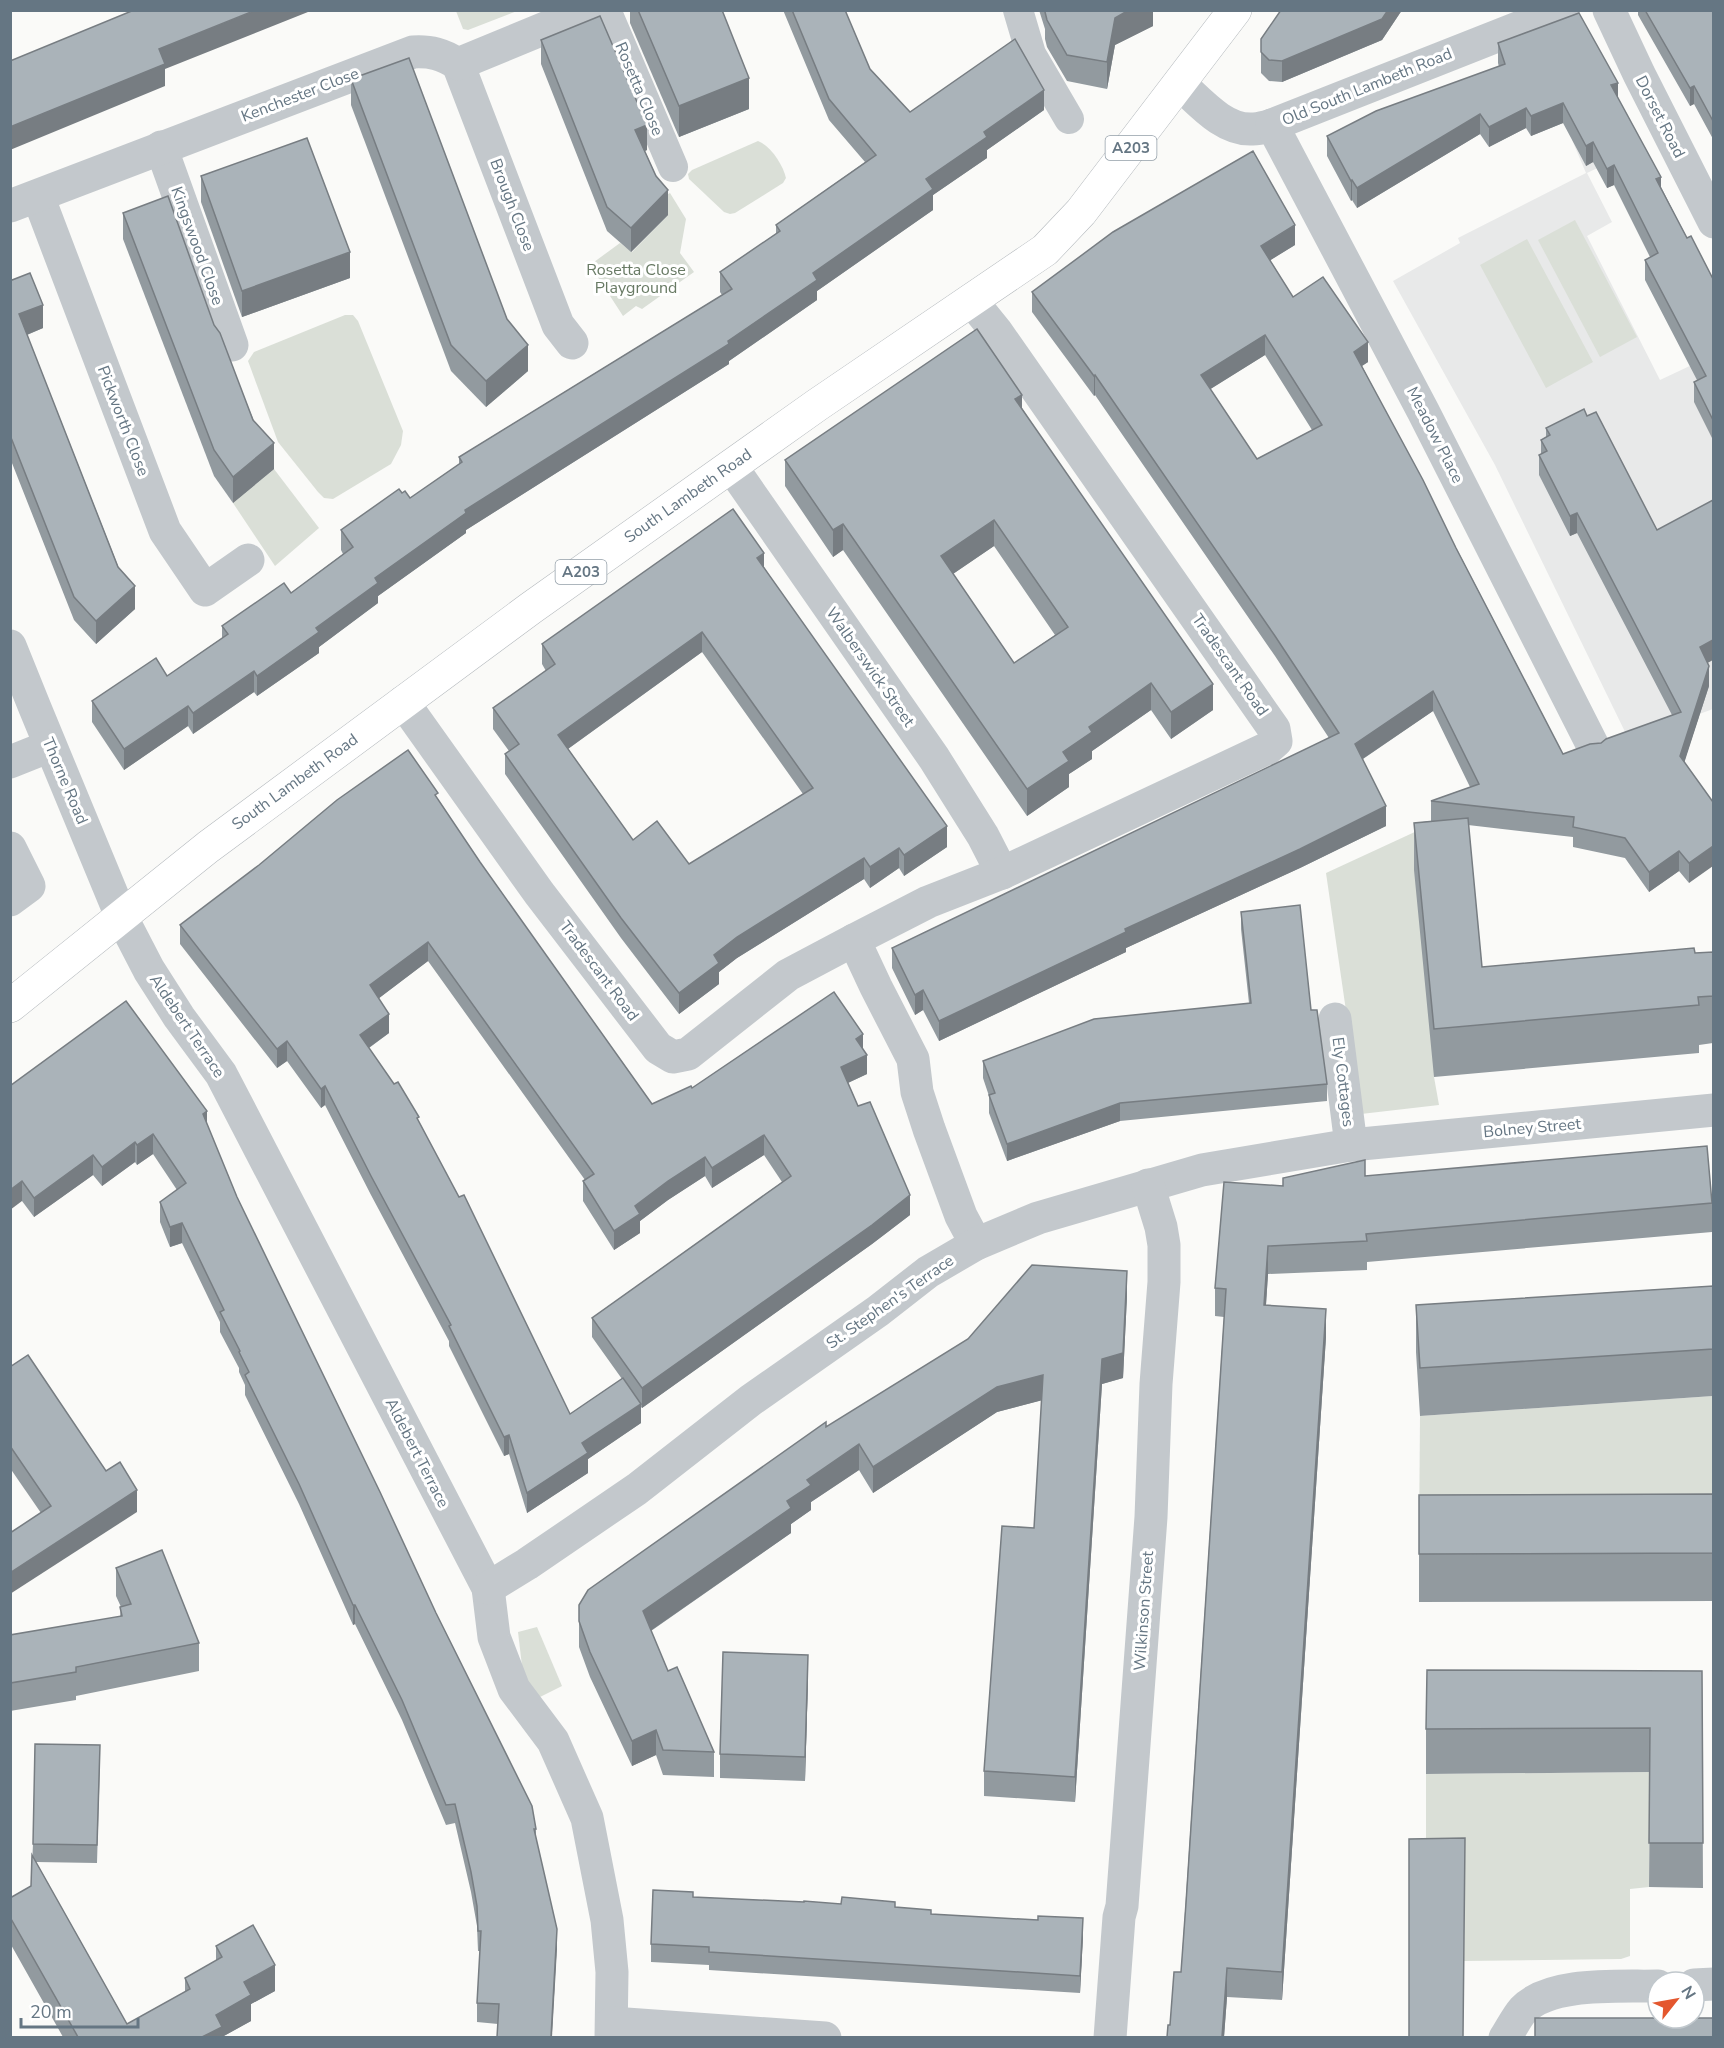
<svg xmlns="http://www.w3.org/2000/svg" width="1724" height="2048" font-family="'Nunito Sans',sans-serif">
  <rect width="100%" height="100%" fill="#fafaf8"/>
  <path fill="#e8e9e9" d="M1572,140L1635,150L1587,173L1612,222L1587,236L1660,380L1713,355V709L1629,740L1495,465L1393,281L1460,243L1458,238L1586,173Z"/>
  <g fill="#dadfd7">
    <path d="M456,11H517L468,30L463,29Z"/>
    <path d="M758,141C771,146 783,165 786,178L783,183L735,213L730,214L724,212L689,179L688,174L692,170Z"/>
    <path d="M670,193L686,219L680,253L694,272L642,309L636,306L623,316L590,265L620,243L632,252L668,215L656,201Z"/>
    <path d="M1575,220L1637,337L1600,357L1538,240Z"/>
    <path d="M1527,239L1593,362L1546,388L1480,265Z"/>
    <path d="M345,315H353L358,321L403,431L401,445L391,464L333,499L324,498L318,492L278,442L248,361L254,352Z"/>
    <path d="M274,469L319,528L275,566L233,503Z"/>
    <path d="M1458,812L1434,1077L1439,1105L1361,1114L1326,873Z"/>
    <path d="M1713,1396V1541L1419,1542L1420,1416Z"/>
    <path d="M537,1627L562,1686L534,1700L522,1666L518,1632Z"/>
    <path d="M1650,1772L1649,1887L1630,1889V1956L1621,1959L1464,1961L1465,1873L1426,1871V1774Z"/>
  </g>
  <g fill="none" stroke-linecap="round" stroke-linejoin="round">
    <defs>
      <path id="trunk" d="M10,1006L208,847L531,608L817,405L1045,250L1081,212L1235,10"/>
    </defs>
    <use href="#trunk" stroke="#b4b9bd" stroke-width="34"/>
    <g stroke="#c3c8cc" stroke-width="30">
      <path d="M606,10L673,167"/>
      <path d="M1018,10L1031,54L1069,119"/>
    </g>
    <g stroke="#c3c8cc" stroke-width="33">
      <path d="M1609,10L1639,74L1714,222"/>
      <path d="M458,64L558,325L572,343"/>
      <path d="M1180,84C1200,102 1224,131 1253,129C1259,129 1266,127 1272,125L1563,10"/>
      <path d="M1272,125L1423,411L1593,746"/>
      <path d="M161,147L232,345"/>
      <path d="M38,196L165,531L205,590L248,560"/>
      <path d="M10,206L413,52C431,51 442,54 458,64L589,10"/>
      <path d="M731,466L934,758L983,836L1002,873"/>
      <path d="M10,646L35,708L121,916L149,970L179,1017L221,1074L488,1588L494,1637L514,1689L553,1741L587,1818L607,1920L612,1972L611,2038"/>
      <path d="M403,702L539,893L658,1048L673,1057L688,1054L788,975L854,940L928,902L1002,873L1268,748L1276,741L1274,729L996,331L971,300"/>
      <path d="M10,762L50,746"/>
      <path d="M10,848L29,886L10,900"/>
      <path d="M854,940L876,987L913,1059L917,1092L929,1129L961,1216L976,1244"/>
      <path d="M1335,1019L1351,1145"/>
      <path d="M488,1588L527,1564L637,1489L751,1400L878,1311L928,1272L976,1244L1038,1218L1202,1170L1351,1145L1714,1110"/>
      <path d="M1694,1985L1714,1984"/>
      <path d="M612,2023L825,2038"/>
      <path d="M1110,2038L1119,1917L1122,1906L1151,1517L1156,1384L1164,1282V1245L1161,1227L1148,1185"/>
      <path d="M1505,2038C1511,2029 1516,2018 1523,2010C1550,1981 1621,1987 1658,1986"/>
    </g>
    <use href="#trunk" stroke="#fff" stroke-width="33"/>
  </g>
  <g fill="#929a9f" fill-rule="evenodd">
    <path d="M630,10H722L749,109L679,137L630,23Z"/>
    <path d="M783,10H845L870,69L910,112L1044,110L987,150V158L933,195V210L817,291V300L729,361V364L466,530V533L378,596V603L319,647V653L257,696L254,692L193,734L188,726L124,770L92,722V701L167,676L222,638V626L291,593L343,554L341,550V530L402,493L410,498L459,464V457L722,295L720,292V272L776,234V225L865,162L829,120Z"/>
    <path d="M1039,10H1153V26L1115,45L1107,89L1067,81L1047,47L1045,39V29Z"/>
    <path d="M1281,10H1402L1382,40L1282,82L1269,81L1261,73V39Z"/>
    <path d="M1638,10H1713V139L1694,104L1690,106L1638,15Z"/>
    <path d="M541,40L647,150L645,151L656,176L668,215L631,252L607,231L541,64Z"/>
    <path d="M1498,43L1618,98L1661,187L1687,238L1713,279V440L1694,402V382L1697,380L1645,280V260L1650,257L1614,185L1607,188L1593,162L1586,166L1563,123L1531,136L1526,128L1489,147L1480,134L1357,208L1352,200L1351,201L1327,156V136L1499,67L1498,63Z"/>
    <path d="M351,79L507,319L528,371L486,407L451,371L351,105Z"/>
    <path d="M201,176L350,278L242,317L201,202Z"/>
    <path d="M123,213L214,325L274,469L233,503L214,476L123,239Z"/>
    <path d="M1295,245L1270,260L1293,297L1368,362L1362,366L1563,754L1601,743L1672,715L1577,533L1570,536L1539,475V455L1541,454V440L1546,437V428L1708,663L1709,686L1684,762L1713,802L1689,883L1679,871L1649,892L1625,858L1573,847V837L1468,825L1482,967L1713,952V1043L1699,1045V1053L1434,1077L1414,870V823L1431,821V801L1470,787L1433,711L1363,759L1386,826L1300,868L1126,948V952L939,1041L923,1010L915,1015L892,968V948L1329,738L1275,656L1095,395L1094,396L1032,312V292ZM1265,355L1312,430L1257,459L1210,389Z"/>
    <path d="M10,278L43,328L27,335L135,609L96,644L74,620L10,458Z"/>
    <path d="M1022,408L1213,710L1171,739L1151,710L1092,751V759L1069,774V787L1027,816L843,550L833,557L785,486V460ZM994,546L1055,635L1014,663L953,574Z"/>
    <path d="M764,567L947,847L904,876L899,868L870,888L864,879L737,958L719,972V984L679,1014L621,938L505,774V754L509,751L493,729V708L546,671L542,664V644ZM702,652L803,794L689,864L633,840L568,749Z"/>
    <path d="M438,799L480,862L652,1104L692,1088L863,1049L867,1074L848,1083L858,1106L910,1215L872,1244L642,1408L641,1407V1423L588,1459V1473L527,1513L509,1454L504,1456L449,1346V1341L371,1195L325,1105L321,1108L287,1061L277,1068L180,944V925ZM428,961L585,1180L583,1181V1201L614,1250L640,1233V1221L668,1200L705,1176L712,1188L764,1155L782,1182L592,1318V1337L622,1379L570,1414L419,1122L369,1048L389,1033L379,998Z"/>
    <path d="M1241,912L1311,1010L1327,1084V1101L1120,1121L1007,1161L989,1113V1096L983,1078V1061L1249,1003L1241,929Z"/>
    <path d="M10,1086L207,1124L237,1197L536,1829V1837L557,1949L498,2024L477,2022V2003L480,1951H478L477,1926L471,1892L455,1823L446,1825L402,1720L355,1624L353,1625L299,1504L245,1395V1385L239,1372V1368L220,1332V1322L182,1243L170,1247L160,1222V1202L177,1190L153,1154L137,1165L135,1162L102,1186L93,1175L34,1217L22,1201Z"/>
    <path d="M1365,1176L1712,1203V1232L1367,1262V1270L1268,1274L1266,1305L1326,1337L1282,2000L1227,1997L1224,2037H1167L1181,1972L1224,1317L1215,1316V1288L1283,1186Z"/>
    <path d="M1713,1286V1396L1420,1416L1416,1352V1305Z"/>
    <path d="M1127,1296L1123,1378L1102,1384L1075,1802L984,1796V1771L1034,1528L1042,1400L997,1412L873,1493L859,1470L811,1502V1510L791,1524V1533L651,1631L668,1671L714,1752V1777L663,1775L656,1755L632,1766L590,1677L579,1647V1605L826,1427Z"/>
    <path d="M10,1367L106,1471L137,1512L41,1513L10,1468Z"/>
    <path d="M1713,1494V1601L1419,1602V1495Z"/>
    <path d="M116,1568L199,1643V1671L76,1696V1700L10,1711V1635L120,1617L121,1607L116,1596Z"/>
    <path d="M1702,1671L1703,1888L1649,1887L1650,1772L1426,1774V1729Z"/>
    <path d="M808,1679L805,1781L720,1778V1754Z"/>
    <path d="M100,1762L97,1863L36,1862L127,2024L185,1992V1978L216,1961V1946L275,1991L251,2004V2021L222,2037H63L10,1943V1898L31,1886L33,1844Z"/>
    <path d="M693,1897L895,1907L931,1914L1083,1936L1080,1993L709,1970V1965L651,1962V1944Z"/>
  </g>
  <g fill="#777d82">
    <path d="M256,10H313L165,69V86L10,150V127L159,49Z"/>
    <path d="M1129,10H1153V26L1115,45L1107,89V62L1115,18Z"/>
    <path d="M1388,10H1402L1382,40L1282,82V61Z"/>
    <path d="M749,78V109L679,137V106Z"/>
    <path d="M1618,83V102L1611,85Z"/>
    <path d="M1694,86V104L1690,106V88Z"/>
    <path d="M1044,90V110L987,150V158L933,195V210L817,291V300L729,361V364L466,530V533L378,596V603L319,647V653L257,696V676L316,628L375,578L465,510L728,341L813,273L984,132Z"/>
    <path d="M1563,103V123L1531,136V116Z"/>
    <path d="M1526,108V128L1489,147V127Z"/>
    <path d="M1480,114V134L1357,208V188Z"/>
    <path d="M647,125V150L635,155V130Z"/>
    <path d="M1593,142V162L1586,166V146Z"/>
    <path d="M1614,165V185L1607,188V169Z"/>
    <path d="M1661,177V197L1656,179Z"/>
    <path d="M1352,180V200L1351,201V181Z"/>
    <path d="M668,190V215L631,252V228Z"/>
    <path d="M1295,225V245L1261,266V246Z"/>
    <path d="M350,252V278L242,317V291Z"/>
    <path d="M43,305V328L19,338V314Z"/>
    <path d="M1265,335V355L1201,395V375Z"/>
    <path d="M1368,342V362L1354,371V352Z"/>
    <path d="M528,345V371L486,407V381Z"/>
    <path d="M1095,375V395L1094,396V376Z"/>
    <path d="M1022,395V421L1015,399Z"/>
    <path d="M274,443V469L233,503V477Z"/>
    <path d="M1577,513V533L1570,536V516Z"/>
    <path d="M994,520V546L941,582V556Z"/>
    <path d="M843,524V550L833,557V530Z"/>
    <path d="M764,553V574L757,558Z"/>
    <path d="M135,586V609L96,644V621Z"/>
    <path d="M702,632V652L558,756V735Z"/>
    <path d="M1713,640V660L1700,667V647Z"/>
    <path d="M1709,666V686L1680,776V756Z"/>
    <path d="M254,671V692L193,734V713Z"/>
    <path d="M1151,683V710L1092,751V759L1069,774V787L1027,816V789L1089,727Z"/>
    <path d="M1213,684V710L1171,739V712Z"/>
    <path d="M1433,691V711L1355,764V744Z"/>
    <path d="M188,706V726L124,770V749Z"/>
    <path d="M1386,806V826L1300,868L1126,948V952L939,1041V1021L1125,929Z"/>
    <path d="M947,826V847L904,876V855Z"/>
    <path d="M1713,846V866L1689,883V863Z"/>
    <path d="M899,848V868L870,888V867Z"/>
    <path d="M1679,851V871L1649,892V872Z"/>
    <path d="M864,858V879L737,958L719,972V984L679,1014V993L714,955L737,937Z"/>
    <path d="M428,942V961L370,1005V985Z"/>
    <path d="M923,990V1010L915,1015V995Z"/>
    <path d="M389,1014V1033L360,1054V1035Z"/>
    <path d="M863,1034V1053L856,1039Z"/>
    <path d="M287,1041V1061L277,1068V1049Z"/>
    <path d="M867,1055V1074L841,1086V1067Z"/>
    <path d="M325,1086V1105L321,1108V1089Z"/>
    <path d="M1120,1103V1121L1007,1161V1144Z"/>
    <path d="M207,1111V1131L203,1114Z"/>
    <path d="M153,1134V1154L137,1165V1145Z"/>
    <path d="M764,1135V1155L712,1188V1168Z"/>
    <path d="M135,1142V1162L102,1186V1167Z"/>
    <path d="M93,1155V1175L34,1217V1198Z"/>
    <path d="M705,1157V1176L668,1200L640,1221V1233L614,1250V1231L635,1206L668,1181Z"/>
    <path d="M22,1181V1201L10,1210V1190Z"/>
    <path d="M910,1195V1215L872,1244L642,1408V1388Z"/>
    <path d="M182,1223V1243L170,1247V1227Z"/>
    <path d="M1268,1246V1274L1264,1334V1305Z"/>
    <path d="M1127,1271V1296L1123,1378L1102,1384L1075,1802V1777L1102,1359Z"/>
    <path d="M1326,1309V1337L1282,2000V1972Z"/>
    <path d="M1043,1375V1400L997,1412L873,1493V1467L997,1387Z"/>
    <path d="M641,1404V1423L588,1459V1473L527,1513V1493L582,1443Z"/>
    <path d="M509,1435V1454L504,1456V1437Z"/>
    <path d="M859,1444V1470L811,1502V1510L791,1524V1533L643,1636V1611L787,1501L807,1480Z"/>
    <path d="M137,1490V1512L10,1594V1573Z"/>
    <path d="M353,1605H355V1624L353,1625Z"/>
    <path d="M808,1655V1679L805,1781V1757Z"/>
    <path d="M656,1730V1755L632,1766V1741Z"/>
    <path d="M1083,1918V1936L1080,1993V1976Z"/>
    <path d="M557,1929V1949L552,2037H551Z"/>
    <path d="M275,1965V1991L251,2004V2021L222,2037H202L216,2015L244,1982Z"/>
    <path d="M1227,1968V1997L1224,2037H1222Z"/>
  </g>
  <g fill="#aab3b9" stroke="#777d82" stroke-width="1.5" fill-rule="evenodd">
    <path d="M134,10H256L159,49L165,64L10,127V61Z"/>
    <path d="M638,10H722L749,78L679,106Z"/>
    <path d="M792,10H845L870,69L910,112L1015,39L1044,90L984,132L987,137L926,179L933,189L813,273L817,280L728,341L729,344L465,510L466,513L375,578L378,583L316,628L319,632L257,676L254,671L193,713L188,706L124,749L92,701L156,658L167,676L228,634L222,626L284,583L291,593L353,547L341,530L399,489L402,493L405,491L410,498L462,462L459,457L732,289L720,272L780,231L776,225L876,155L829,99Z"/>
    <path d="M1047,10H1129L1115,18L1107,62L1067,55L1047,20L1045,12Z"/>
    <path d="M1281,10H1388L1382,19L1282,61L1269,60L1261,52V39Z"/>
    <path d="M1645,10H1713V121L1694,86L1690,88Z"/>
    <path d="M1579,13L1618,83L1611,85L1661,177L1656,179L1687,238L1691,236L1713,279V420L1694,382L1706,376L1645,260L1658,253L1614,165L1607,169L1593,142L1586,146L1563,103L1531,116L1526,108L1489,127L1480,114L1357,188L1352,180L1351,181L1327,136L1376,111L1505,64L1498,43Z"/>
    <path d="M600,16L647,125L635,130L656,176L668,190L631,228L607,207L541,40Z"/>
    <path d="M409,58L507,319L528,345L486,381L451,345L351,79Z"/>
    <path d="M307,138L350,252L242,291L201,176Z"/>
    <path d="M1253,151L1295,225L1261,246L1293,297L1323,277L1368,342L1354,352L1423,480L1456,548L1563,754L1590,744L1601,743L1606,739L1681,712L1577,513L1570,516L1539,455L1547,451L1541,440L1550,435L1546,428L1584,409L1587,416L1596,412L1657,530L1713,500V640L1700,647L1709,666L1680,756L1713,802V846L1689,863L1679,851L1649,872L1625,838L1573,827L1574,817L1431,801L1479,784L1433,691L1355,744L1386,806L1300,849L1125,929L1126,932L939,1021L923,990L915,995L892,948L1339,733L1275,636L1095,375L1094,376L1032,292L1113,232ZM1265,335L1322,425L1257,459L1201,375Z"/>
    <path d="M168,196L214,325L220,333L253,420L274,443L233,477L214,450L123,213Z"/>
    <path d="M30,273L43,305L19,314L118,567L135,586L96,621L74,597L10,435V278L12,280Z"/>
    <path d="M977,329L1022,395L1015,399L1213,684L1171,712L1151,683L1089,727L1092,732L1063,752L1069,761L1027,789L843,524L833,530L785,460ZM994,520L1068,627L1014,663L941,556Z"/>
    <path d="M733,509L764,553L757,558L947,826L904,855L899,848L870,867L864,858L737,937L714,955L719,963L679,993L621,918L505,754L519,744L493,708L555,664L542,644ZM702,632L813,788L689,864L657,821L633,840L558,735Z"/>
    <path d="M408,750L438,793L435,795L480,862L652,1104L691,1086L692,1088L834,992L863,1034L856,1039L867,1055L841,1067L858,1106L870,1102L910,1195L872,1225L642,1388L592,1318L791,1176L764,1135L712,1168L705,1157L668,1181L635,1206L640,1214L614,1231L583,1181L594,1174L428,942L370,985L389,1014L360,1035L394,1084L398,1082L419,1117L417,1118L459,1197L464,1195L570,1414L623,1378L641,1404L582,1443L588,1453L527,1493L509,1435L504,1437L449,1326L451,1325L371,1176L325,1086L321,1089L287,1041L277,1049L180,925L259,865L337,800Z"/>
    <path d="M1468,818L1482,967L1694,948L1695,953L1713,952V996L1698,997L1699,1005L1434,1029L1414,823Z"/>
    <path d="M1300,905L1311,1010H1317L1327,1084L1120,1103L1007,1144L989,1095L995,1093L983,1061L1094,1019L1251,1003L1241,912Z"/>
    <path d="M126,1001L207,1111L203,1114L237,1197L380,1492L436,1613L532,1806L536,1829H534L557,1929L551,2037H497L499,2004L477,2003L481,1931H478L477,1906L471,1872L455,1804L446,1805L402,1700L355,1605H353L299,1484L245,1375L249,1372L239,1352L240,1351L220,1312L224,1310L182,1223L170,1227L160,1202L186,1183L153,1134L137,1145L135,1142L102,1167L93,1155L34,1198L22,1181L10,1190V1086Z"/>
    <path d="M1707,1146L1712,1203L1366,1234L1367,1241L1268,1246L1264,1305L1326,1309L1282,1972L1227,1968L1222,2037H1167L1168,2025H1170L1174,1972H1181L1186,1903L1226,1289L1215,1288L1224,1182L1283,1186V1178L1365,1160V1176Z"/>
    <path d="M1032,1265L1127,1271L1123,1353L1102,1359L1075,1777L984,1771L1002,1526L1034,1528L1043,1375L997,1387L873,1467L859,1444L807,1480L811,1485L787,1501L791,1508L643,1611L668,1671L677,1667L714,1752L663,1750L656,1730L632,1741L590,1652L579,1621V1605L588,1590L826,1422V1427L968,1339Z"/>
    <path d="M1713,1286V1349L1420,1368L1416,1305Z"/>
    <path d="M28,1355L106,1471L120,1462L137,1490L10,1573V1533L51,1506L10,1446V1367Z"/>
    <path d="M1713,1494V1553L1419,1554V1495Z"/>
    <path d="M162,1550L199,1643L76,1667V1672L10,1683V1635L122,1616L120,1607L131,1604L116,1568Z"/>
    <path d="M723,1652L808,1655L805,1757L720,1754Z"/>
    <path d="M1427,1670L1702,1671L1703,1843H1649L1650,1728L1426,1729Z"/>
    <path d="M35,1744L100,1745L97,1845L33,1844Z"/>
    <path d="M1465,1838L1463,2037H1409V1839Z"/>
    <path d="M32,1855L127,2024L190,1989L185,1978L222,1957L216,1946L253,1925L275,1965L244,1982L251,1995L216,2015L222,2027L202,2037H78L10,1917V1898L31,1886Z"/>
    <path d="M653,1890L693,1892V1897L804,1902V1901L841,1904L842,1897L895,1902V1907L931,1910V1914L1038,1920V1916L1083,1918L1080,1976L709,1952V1947L651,1944Z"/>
    <rect x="1535" y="2018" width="178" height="19"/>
  </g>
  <g text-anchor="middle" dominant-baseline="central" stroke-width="6" stroke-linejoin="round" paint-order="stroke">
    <g fill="#fff" stroke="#939fa8" stroke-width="1.5">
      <rect x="1105.5" y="136" width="51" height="24" rx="4.5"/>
      <rect x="555.5" y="560" width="51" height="24" rx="4.5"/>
    </g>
    <g font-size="15" font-weight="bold" fill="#657683">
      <text x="1131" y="148">A203</text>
      <text x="581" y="572">A203</text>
    </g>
    <g font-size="16" fill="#657683" stroke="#fff">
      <text transform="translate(1367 87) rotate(-22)">Old South Lambeth Road</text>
      <text transform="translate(639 89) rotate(67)">Rosetta Close</text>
      <text transform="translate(300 95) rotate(-21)">Kenchester Close</text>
      <text transform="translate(1660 117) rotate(63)">Dorset Road</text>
      <text transform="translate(512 205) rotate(69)">Brough Close</text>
      <text transform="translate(197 246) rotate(70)">Kingswood Close</text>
      <text transform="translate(123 421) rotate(69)">Pickworth Close</text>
      <text transform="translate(1435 435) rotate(63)">Meadow Place</text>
      <text transform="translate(688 496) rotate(-35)">South Lambeth Road</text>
      <text transform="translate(1230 665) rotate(55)">Tradescant Road</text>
      <text transform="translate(870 667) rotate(55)">Walberswick Street</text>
      <text transform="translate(65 781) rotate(67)">Thorne Road</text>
      <text transform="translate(295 782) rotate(-36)">South Lambeth Road</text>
      <text transform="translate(599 971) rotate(53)">Tradescant Road</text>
      <text transform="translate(187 1026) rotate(56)">Aldebert Terrace</text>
      <text transform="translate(1343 1082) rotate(83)">Ely Cottages</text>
      <text transform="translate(1532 1128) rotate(-5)">Bolney Street</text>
      <text transform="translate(890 1302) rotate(-35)">St. Stephen's Terrace</text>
      <text transform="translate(417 1453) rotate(63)">Aldebert Terrace</text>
      <text transform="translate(1144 1611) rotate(-86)">Wilkinson Street</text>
    </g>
    <g font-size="16" fill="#687a64" stroke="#fff">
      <text x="636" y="270">Rosetta Close<tspan x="636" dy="18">Playground</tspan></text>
    </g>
  </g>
  <rect width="1724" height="2048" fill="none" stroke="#657683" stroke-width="24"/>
  <g transform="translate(1676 2000) rotate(59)"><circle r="28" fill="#ffffff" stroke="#c1c8cd" stroke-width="1.5"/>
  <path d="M0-4.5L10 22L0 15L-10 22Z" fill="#e4572e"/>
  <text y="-9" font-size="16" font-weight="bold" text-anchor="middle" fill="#657683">N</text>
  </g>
  <path d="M21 2018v9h117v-9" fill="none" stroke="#657683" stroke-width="3"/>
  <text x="30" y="2018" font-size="18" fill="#657683" stroke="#ffffff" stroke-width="4.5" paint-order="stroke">20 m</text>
</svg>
